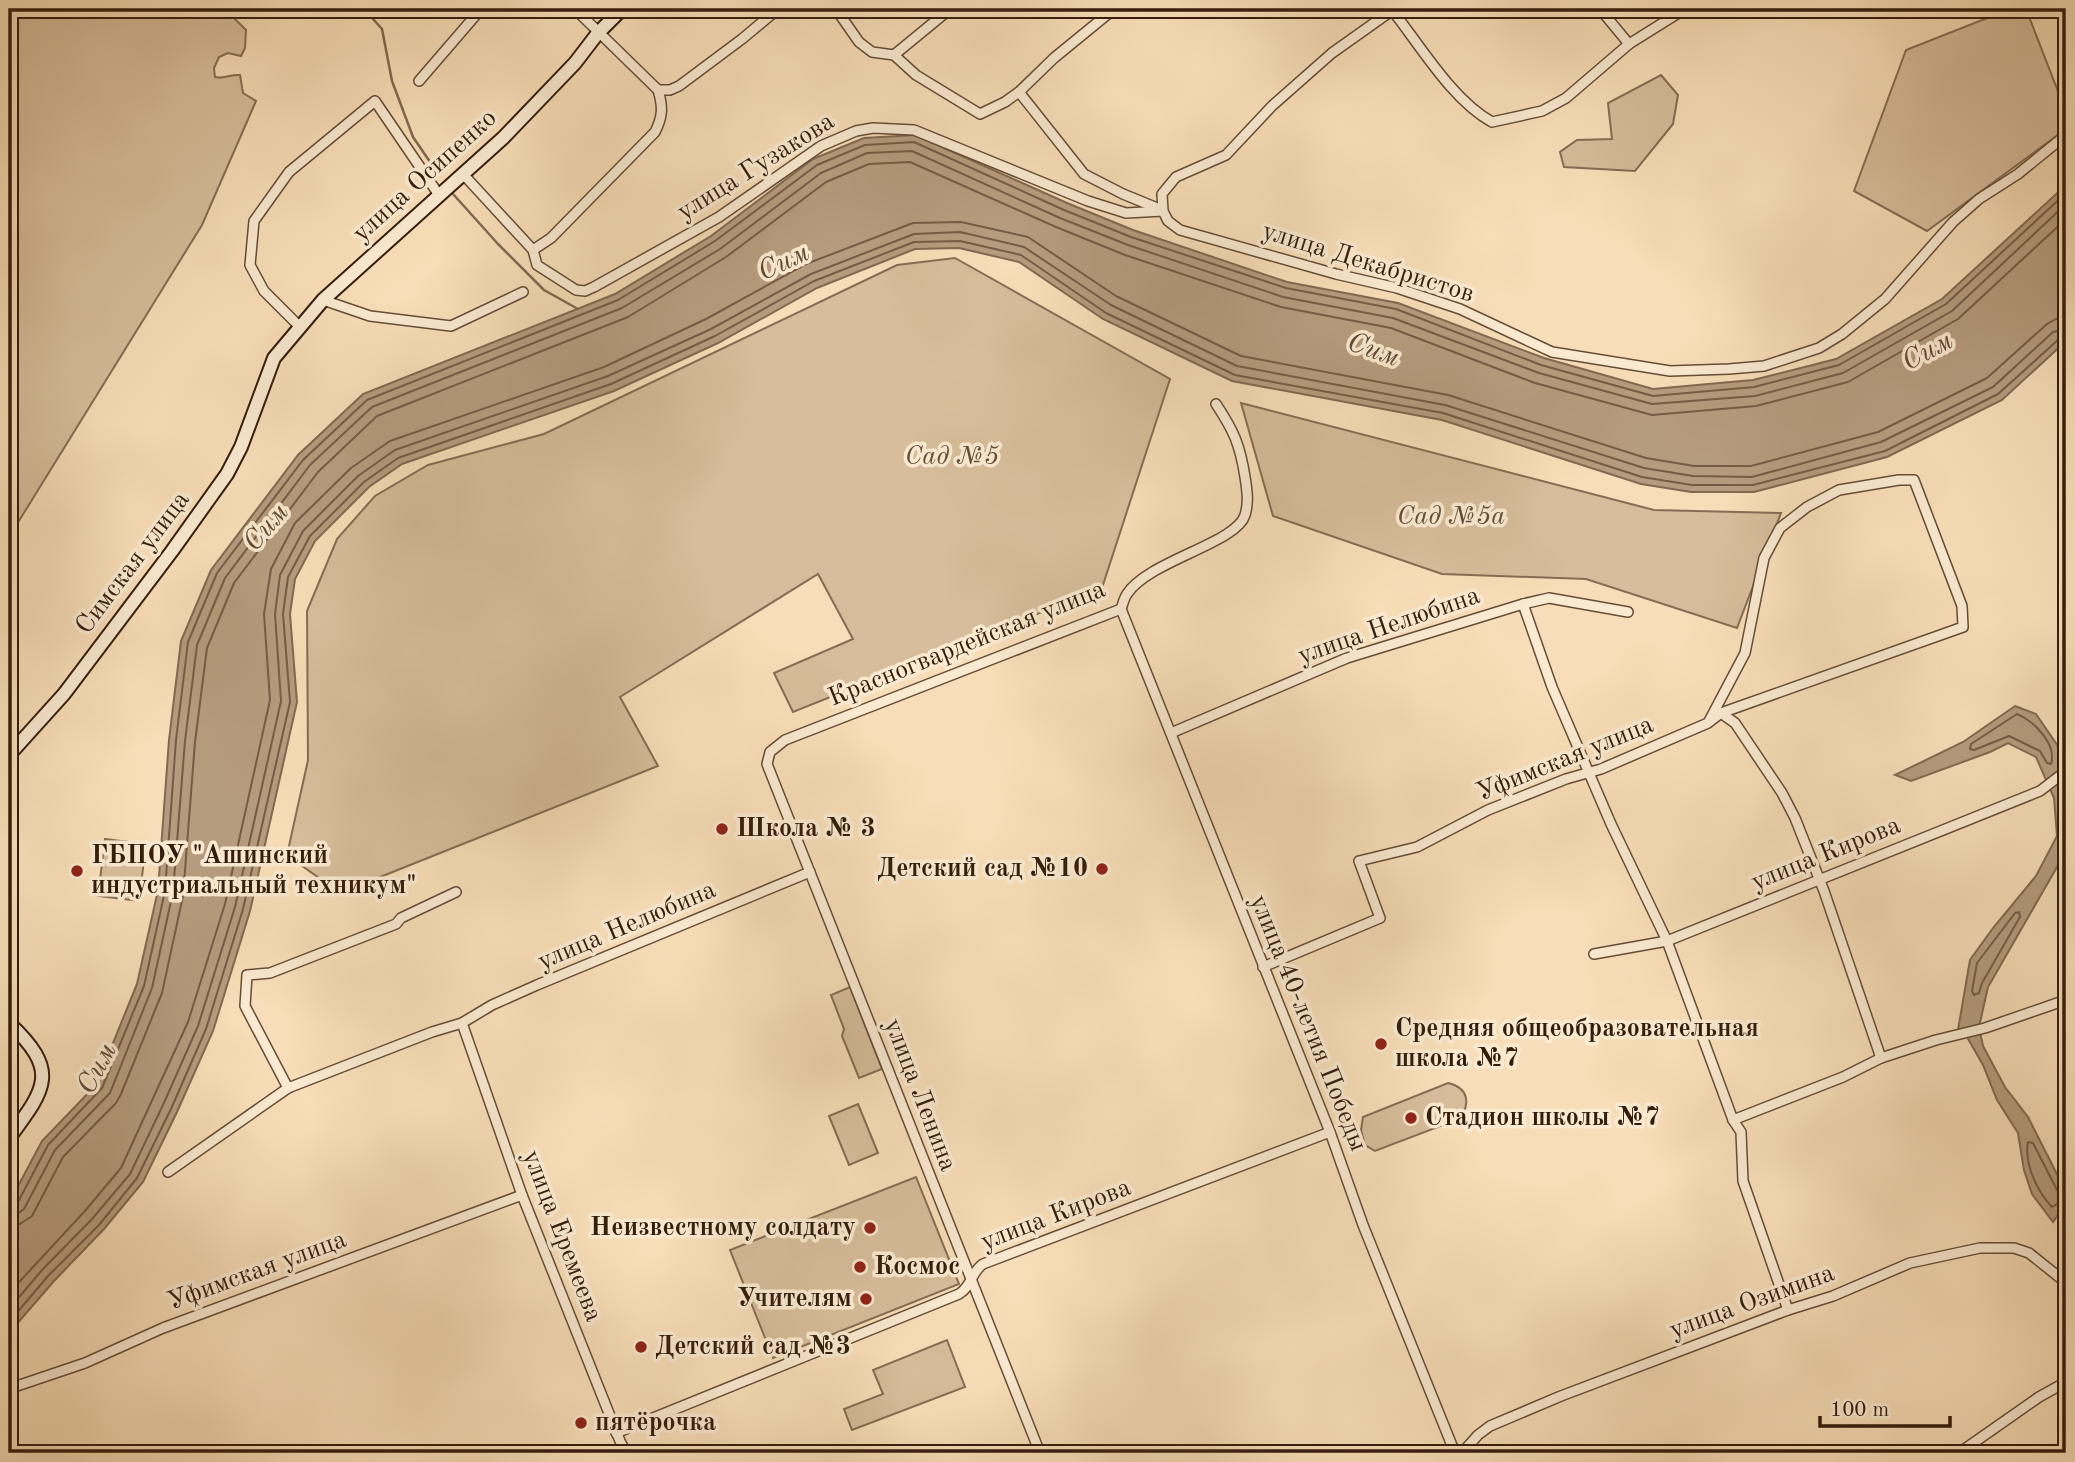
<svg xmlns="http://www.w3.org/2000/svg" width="2075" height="1462" font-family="'Old Standard TT',serif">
  <rect width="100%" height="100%" fill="#f8deb8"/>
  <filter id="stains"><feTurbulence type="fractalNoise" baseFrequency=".00286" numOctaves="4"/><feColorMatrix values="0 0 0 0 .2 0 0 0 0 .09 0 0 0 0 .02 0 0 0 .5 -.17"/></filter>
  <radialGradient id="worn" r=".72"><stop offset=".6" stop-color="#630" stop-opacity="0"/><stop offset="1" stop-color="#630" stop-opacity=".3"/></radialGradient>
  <g fill="#d7bd9b" stroke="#866d54" stroke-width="2">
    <path d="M9,9H218L234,18L246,30L245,48L241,56L228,53L219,57L214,68L215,77C224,79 231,74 240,75L243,93L256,101L202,225L9,537Z"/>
    <path d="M2010,9H2026L2066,112V129L1927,231L1854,191L1906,50Z"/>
    <path d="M1661,75L1678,95L1673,124L1635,171L1564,167L1560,152L1577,140L1612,139L1608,103Z"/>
    <path d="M955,258L1170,379L1102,588L793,712L774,673L853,639L818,574L620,697L658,766L340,893L287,855L308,760L307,611L337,539L375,496L428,465L544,434L897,265Z"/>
    <path d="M1241,403L1654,510L1781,513L1737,628L1586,579L1442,574L1273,516Z"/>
    <path d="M105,839L146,844L139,901L98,896Z"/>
    <path d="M850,987L882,1069L859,1078L842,1036L844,1029L831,995Z"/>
    <path d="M1448,1083C1469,1088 1471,1104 1459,1119L1375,1151L1365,1145L1361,1130L1363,1117Z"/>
    <path d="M858,1104L878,1153L849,1165L829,1116Z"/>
    <path d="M916,1177L959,1284L773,1358L730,1250Z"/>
    <path d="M947,1340L965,1387L852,1430L844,1409L883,1394L873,1370Z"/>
  </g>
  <g fill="#b69c7e" stroke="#826951" stroke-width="2">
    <path d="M915,135L1067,203L1133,230L1287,282L1398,303L1544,358L1653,389L1753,380L1836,359L1942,299L2066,185V341L2002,400L1887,457L1754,492H1691L1641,484L1442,420L1232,381L1103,319L1019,262L959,248L915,249L817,288L718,343L614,391L402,464L369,487L315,541L295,579L290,614L297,702L250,911L213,1031L177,1112L143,1182L104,1229L54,1281L9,1333V1203L42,1141L96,1085L137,984L158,890L169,740L181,641L211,570L298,455L363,394L615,294L711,236L813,159L864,138Z"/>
    <path d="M2015,706L2036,714L2060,749V779L2064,809V855L1988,987L1979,1027L1983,1046L2005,1087L2028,1117L2066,1192V1203L2053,1222L2032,1194L2024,1170L2018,1133L1997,1100L1983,1065L1963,1030H1958L1970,960L1993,928L2036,876L2057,836L2054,798L2036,757L2008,743L1990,752L1911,781L1895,775L1963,742Z"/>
  </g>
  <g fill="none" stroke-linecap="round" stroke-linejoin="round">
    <g stroke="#765c46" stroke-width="2">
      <path d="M2017,714C2034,721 2057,744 2051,764L2047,763L2040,751L2009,736L1974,750L1970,749L1971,744Z"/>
      <path d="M2019,912L2020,917L1982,983L1979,993L1974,995L1972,991L1977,963L2015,913Z"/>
      <path d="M2066,1194L2065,1195L2057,1190L2033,1143L2028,1142C2024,1164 2037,1191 2052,1207L2065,1199L2066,1200"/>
      <path d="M9,1206L18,1202L48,1145L102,1088L144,986L165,891L176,740L188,642L217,573L303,460L367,400L618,300L715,241L817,165L865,145L914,142L1064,210L1131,237L1286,288L1396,309L1541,365L1653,396L1754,387L1839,365L1946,304L2066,193"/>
      <path d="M9,1215L17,1214L24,1209L55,1150L110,1093L152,988L173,892L185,741L197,645L225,578L310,465L372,407L622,308L720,249L821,173L867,153L912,151L1060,218L1128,245L1283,297L1393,318L1539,373L1652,404L1755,396L1843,373L1952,311L2066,204"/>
      <path d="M9,1226L20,1224L32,1216L63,1157L116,1103L121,1094L162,993L183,896L195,742L207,648L234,583L318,472L377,416L628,317L726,257L826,182L869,164L910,162L1056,227L1125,255L1281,307L1391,328L1535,383L1652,415L1756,406L1848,382L1958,319L2066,219"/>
      <path d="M9,1293L84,1212L121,1168L188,1022L225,904L270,700L264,614L271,569L295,523L351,468L390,441L604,367L706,319L806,264L913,223L961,222L1028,237L1116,296L1241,356L1448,395L1646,458L1694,466H1751L1878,432L1987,378L2047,324L2056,319L2066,317"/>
      <path d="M9,1309L42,1270L92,1219L130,1174L163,1105L198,1026L235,907L281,701L275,614L280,575L303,531L358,476L395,450L608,376L711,329L811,274L914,234L960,232L1024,247L1111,305L1237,366L1445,405L1644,468L1693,476L1752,477L1881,442L1993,387L2053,332L2066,328"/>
      <path d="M9,1322L48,1276L99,1225L137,1178L171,1109L206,1029L243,909L290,702L283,614L288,577L310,536L364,482L398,458L611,384L715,336L814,281L914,242L960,241L1021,255L1106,313L1235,375L1443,413L1642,477L1692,485H1753L1885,451L1998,394L2059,339L2066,337"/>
    </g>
    <g stroke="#826951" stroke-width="2.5">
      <path d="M364,9L382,29L392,81L413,137L439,175"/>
      <path d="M453,194L498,244L544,290L578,309"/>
    </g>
    <defs>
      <g id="minor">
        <path d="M575,9L658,90"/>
        <path d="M836,9L859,42L872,52L894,55L916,75L980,114L1005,102L1019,92L1054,58L1114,9"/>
        <path d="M1394,9L1332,53L1272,106L1226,155L1176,177L1162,194L1163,211L1168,221L1180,230L1336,274L1397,288L1460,309L1552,352L1670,371L1729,369L1764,366L1819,348L1842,334L1885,299L1953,222L1979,199L2018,174L2066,135"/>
        <path d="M1600,9L1629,44"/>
        <path d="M1392,10C1420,45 1452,100 1492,122L1542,111L1566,98L1629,44L1685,9"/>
        <path d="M894,55L950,9"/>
        <path d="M419,81L481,9"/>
        <path d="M1019,92L1084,174L1123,194L1162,210"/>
        <path d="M463,174L533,250L537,265L576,290L585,291L594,287L719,217L821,146L856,131L873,128L914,130L1088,201L1126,213L1163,211"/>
        <path d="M533,250L551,238L655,132C663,116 663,107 658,90H670L679,86L742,39L778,9"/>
        <path d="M323,300L370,316L451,326L523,292"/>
        <path d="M300,327L264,291L250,265L254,221L289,172L375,101L439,195"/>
        <path d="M1523,604L1552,687L1611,824L1667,941L1733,1120L1741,1132L1743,1181L1788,1310"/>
        <path d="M1121,609L1330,1132L1363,1225L1455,1453"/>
        <path d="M1721,713L1735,723L1782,793L1795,818L1824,891L1881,1058"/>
        <path d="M1171,733L1347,658L1523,604L1549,598L1628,612"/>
        <path d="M1594,954L1667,941L2040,791L2066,771"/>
        <path d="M1263,967L1380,918L1359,861L1417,847L1488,810L1566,779L1601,769L1708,723L1721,713L1963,627L1962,606L1914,480H1899L1839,490L1807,507L1780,528L1764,558L1745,653L1708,723"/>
        <path d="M288,1088L245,1006L247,975L270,973L396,924L401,918L456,892"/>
        <path d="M1733,1120L1843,1077L1881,1058L1936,1040L1985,1028L2066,1000"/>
        <path d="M168,1172L288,1088L432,1032L462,1023"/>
        <path d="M9,1392L14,1387L85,1363L163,1328L522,1195"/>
        <path d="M616,1433L959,1294C972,1286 971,1272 983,1264L1330,1132"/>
        <path d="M626,1453L620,1441L522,1195L462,1023L492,1005L537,985L810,872"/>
        <path d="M1040,1453L767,764L770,752L785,740L1121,609C1123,604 1124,598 1127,594C1148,561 1237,543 1245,515C1249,502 1247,490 1245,477C1240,445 1234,431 1216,404"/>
        <path d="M1462,1453L1478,1435L1490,1426L1561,1396L1788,1310L1833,1296L1910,1263L1980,1248H2014L2029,1253L2064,1281L2066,1286"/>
        <path d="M1959,1453L2039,1397L2066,1382"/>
      </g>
      <g id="secondary">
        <path d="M9,755L64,694L172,551L227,474L241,447L274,358L323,300L503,138L575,63L598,33L622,9"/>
        <path d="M9,1023C60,1071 46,1088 9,1138"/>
      </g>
    </defs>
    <use href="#minor" stroke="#664d38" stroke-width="12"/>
    <use href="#secondary" stroke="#351d0d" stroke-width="16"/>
    <use href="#minor" stroke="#faead1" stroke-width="9"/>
    <use href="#secondary" stroke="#faead1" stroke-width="12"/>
  </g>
  <g fill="#8f2418" stroke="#faead1" stroke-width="2.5">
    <circle cx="722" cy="829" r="7"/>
    <circle cx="1102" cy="869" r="7"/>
    <circle cx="77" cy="871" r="7"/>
    <circle cx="1381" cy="1044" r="7"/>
    <circle cx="1411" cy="1118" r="7"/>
    <circle cx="870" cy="1228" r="7"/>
    <circle cx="860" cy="1267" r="7"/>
    <circle cx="866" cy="1299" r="7"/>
    <circle cx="641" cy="1347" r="7"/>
    <circle cx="581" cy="1423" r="7"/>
  </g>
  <g text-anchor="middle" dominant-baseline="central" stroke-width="7" stroke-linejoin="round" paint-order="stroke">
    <g font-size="26" fill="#351d0d" stroke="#faead1">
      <text transform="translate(756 167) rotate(-32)">улица Гузакова</text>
      <text transform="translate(425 176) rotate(-42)">улица Осипенко</text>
      <text transform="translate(1368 263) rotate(17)">улица Декабристов</text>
      <text transform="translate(133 563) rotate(-53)">Симская улица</text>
      <text transform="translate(1389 626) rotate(-19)">улица Нелюбина</text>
      <text transform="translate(967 644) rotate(-22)">Красногвардейская улица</text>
      <text transform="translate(1565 759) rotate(-22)">Уфимская улица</text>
      <text transform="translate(1826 854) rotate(-22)">улица Кирова</text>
      <text transform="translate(627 926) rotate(-23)">улица Нелюбина</text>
      <text transform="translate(1308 1023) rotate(68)">улица 40-летия Победы</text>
      <text transform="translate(920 1095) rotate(69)">улица Ленина</text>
      <text transform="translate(1056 1215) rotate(-21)">улица Кирова</text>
      <text transform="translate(562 1236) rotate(69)">улица Еремеева</text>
      <text transform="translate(257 1271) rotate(-20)">Уфимская улица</text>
      <text transform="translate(1752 1302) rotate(-20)">улица Озимина</text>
    </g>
    <g font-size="26" font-style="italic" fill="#664d38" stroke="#faead1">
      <text x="952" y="457">Сад №5</text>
      <text x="1451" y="517">Сад №5а</text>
    </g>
    <g font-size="26" font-weight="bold" fill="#351d0d" stroke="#faead1" text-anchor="start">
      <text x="736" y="829">Школа № 3</text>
      <text x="91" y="856">ГБПОУ "Ашинский<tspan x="91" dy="30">индустриальный техникум"</tspan></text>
      <text x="1088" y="869" text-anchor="end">Детский сад №10</text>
      <text x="1395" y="1029">Средняя общеобразовательная<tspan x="1395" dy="30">школа №7</tspan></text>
      <text x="1425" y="1118">Стадион школы №7</text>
      <text x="856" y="1228" text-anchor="end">Неизвестному солдату</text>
      <text x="874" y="1267">Космос</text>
      <text x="852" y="1299" text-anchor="end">Учителям</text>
      <text x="655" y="1347">Детский сад №3</text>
      <text x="595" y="1423">пятёрочка</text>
    </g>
    <g font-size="28" font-style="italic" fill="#624935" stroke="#faead1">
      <text transform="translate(784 263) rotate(-25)">Сим</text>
      <text transform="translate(1373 351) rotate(20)">Сим</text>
      <text transform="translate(1928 352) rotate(-28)">Сим</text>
      <text transform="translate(267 528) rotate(-49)">Сим</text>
      <text transform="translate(98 1069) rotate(-62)">Сим</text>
    </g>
  </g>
  <rect width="2075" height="1462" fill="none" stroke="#f8deb8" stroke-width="35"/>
  <rect x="10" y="10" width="2054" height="1441" fill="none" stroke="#351d0d" stroke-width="3.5"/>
  <rect x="18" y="18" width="2040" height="1427" fill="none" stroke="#351d0d" stroke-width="2"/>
  <path d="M1820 1416v10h130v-10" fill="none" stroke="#351d0d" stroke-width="3.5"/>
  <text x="1830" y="1416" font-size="21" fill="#351d0d" stroke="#faead1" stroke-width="5" paint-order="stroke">100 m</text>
  <rect width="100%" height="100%" filter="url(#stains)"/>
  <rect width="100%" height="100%" fill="url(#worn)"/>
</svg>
